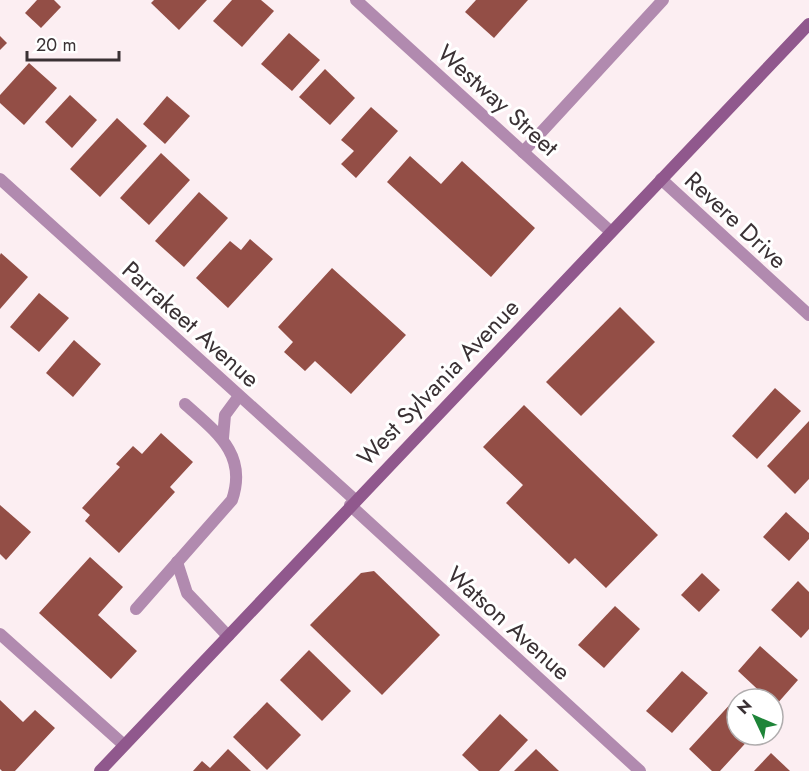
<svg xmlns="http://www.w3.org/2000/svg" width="809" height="771" font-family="Jost,sans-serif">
  <rect width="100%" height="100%" fill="#fceef2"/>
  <g fill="#934e46">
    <path d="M37,0H54L61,7L41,28L25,13Z"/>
    <path d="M154,0H207L179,30L151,3Z"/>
    <path d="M232,0H261L274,11L242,47L213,21Z"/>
    <path d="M476,0H528L494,38L465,12Z"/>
    <path d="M289,33L320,60L292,91L261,64Z"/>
    <path d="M0,36L7,43L0,50Z"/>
    <path d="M29,63L57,88L24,125L0,103V95Z"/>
    <path d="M325,69L355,98L330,125L299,97Z"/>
    <path d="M70,95L97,120L72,148L45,122Z"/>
    <path d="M167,96L190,116L165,144L143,124Z"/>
    <path d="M371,107L398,131L356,178L341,164L354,151L341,140Z"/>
    <path d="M117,118L147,146L100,197L70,169Z"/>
    <path d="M161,153L190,180L149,225L120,198Z"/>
    <path d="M410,156L441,184L462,161L535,228L491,277L387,182Z"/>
    <path d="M199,192L228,218L184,267L155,241Z"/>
    <path d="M250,239L273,259L228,308L196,278L230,241L241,250Z"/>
    <path d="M1,253L28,277L0,309V255Z"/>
    <path d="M332,268L406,335L351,394L315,361L305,371L284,352L293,342L278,327Z"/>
    <path d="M39,293L69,318L39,352L10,327Z"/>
    <path d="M620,307L655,342L581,416L546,382Z"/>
    <path d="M74,340L101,364L73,397L46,373Z"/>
    <path d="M775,388L801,411L757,459L732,436Z"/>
    <path d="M524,405L658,535L606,588L575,558L569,564L506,503L523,485L483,447Z"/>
    <path d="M809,421V479L795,494L767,466Z"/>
    <path d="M161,433L193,462L170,487L175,492L119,553L85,521L90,515L82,508L120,467L116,464L133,446L142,454Z"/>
    <path d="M0,505L31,532L6,560L0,554Z"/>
    <path d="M786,512L809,533V539L789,561L763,537Z"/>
    <path d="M90,557L123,587L98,615L137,651L111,679L39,613Z"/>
    <path d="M374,571L440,635L382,695L310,625L361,573Z"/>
    <path d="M702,573L720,590L699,612L681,595Z"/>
    <path d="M798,581L809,592V629L801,638L771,610Z"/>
    <path d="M615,606L640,629L604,668L578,645Z"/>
    <path d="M760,646L798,680L776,705L773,703V699H768L738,671Z"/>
    <path d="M309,650L351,691L322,721L280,680Z"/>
    <path d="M682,671L708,693L672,733L646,711Z"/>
    <path d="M0,700L23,722L35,710L55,728L15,771H2L0,769Z"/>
    <path d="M734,700L737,702V735H753L720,771H712L689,749Z"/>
    <path d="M267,702L301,735L267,770L233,737Z"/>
    <path d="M500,714L528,740L499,771H479L462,755Z"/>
    <path d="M228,749L251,771H193L202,761L210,768Z"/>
    <path d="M536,749L559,771H514Z"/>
    <path d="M771,753L790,771H754Z"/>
  </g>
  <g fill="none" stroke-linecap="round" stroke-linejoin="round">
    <g stroke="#b18aaf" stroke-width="12">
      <path d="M523,152L663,0"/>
      <path d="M223,438L225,415L239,396"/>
      <path d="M177,562L187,593L228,636"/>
      <path d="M136,609L232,500C248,454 216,432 185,404"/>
    </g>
    <g stroke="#b18aaf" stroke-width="12">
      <path d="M356,0L611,232"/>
      <path d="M0,179L355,500"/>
      <path d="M661,179L809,315"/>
      <path d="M350,505L640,771"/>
      <path d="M0,634L124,745"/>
    </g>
    <path stroke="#90588d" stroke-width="12" d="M100,771L809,24"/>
  </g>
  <g text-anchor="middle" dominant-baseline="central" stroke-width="6" stroke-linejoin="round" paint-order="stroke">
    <g font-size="24" fill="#3a3134" stroke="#fff">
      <text transform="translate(498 100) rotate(42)">Westway Street</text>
      <text transform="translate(736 220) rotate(43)">Revere Drive</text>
      <text transform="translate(191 324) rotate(42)">Parrakeet Avenue</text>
      <text transform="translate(438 382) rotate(-46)">West Sylvania Avenue</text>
      <text transform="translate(509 623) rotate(42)">Watson Avenue</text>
    </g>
  </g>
  <g transform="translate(755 717) rotate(314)"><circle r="28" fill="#ffffff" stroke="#b0adae" stroke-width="1.5"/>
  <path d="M0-4.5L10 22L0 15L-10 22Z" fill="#1e8438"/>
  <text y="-9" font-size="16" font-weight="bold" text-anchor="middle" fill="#3a3134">N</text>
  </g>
  <path d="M27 51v9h92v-9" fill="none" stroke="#3a3134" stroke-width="3"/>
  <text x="36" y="51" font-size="18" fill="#3a3134" stroke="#ffffff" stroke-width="4.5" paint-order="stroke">20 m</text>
</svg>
